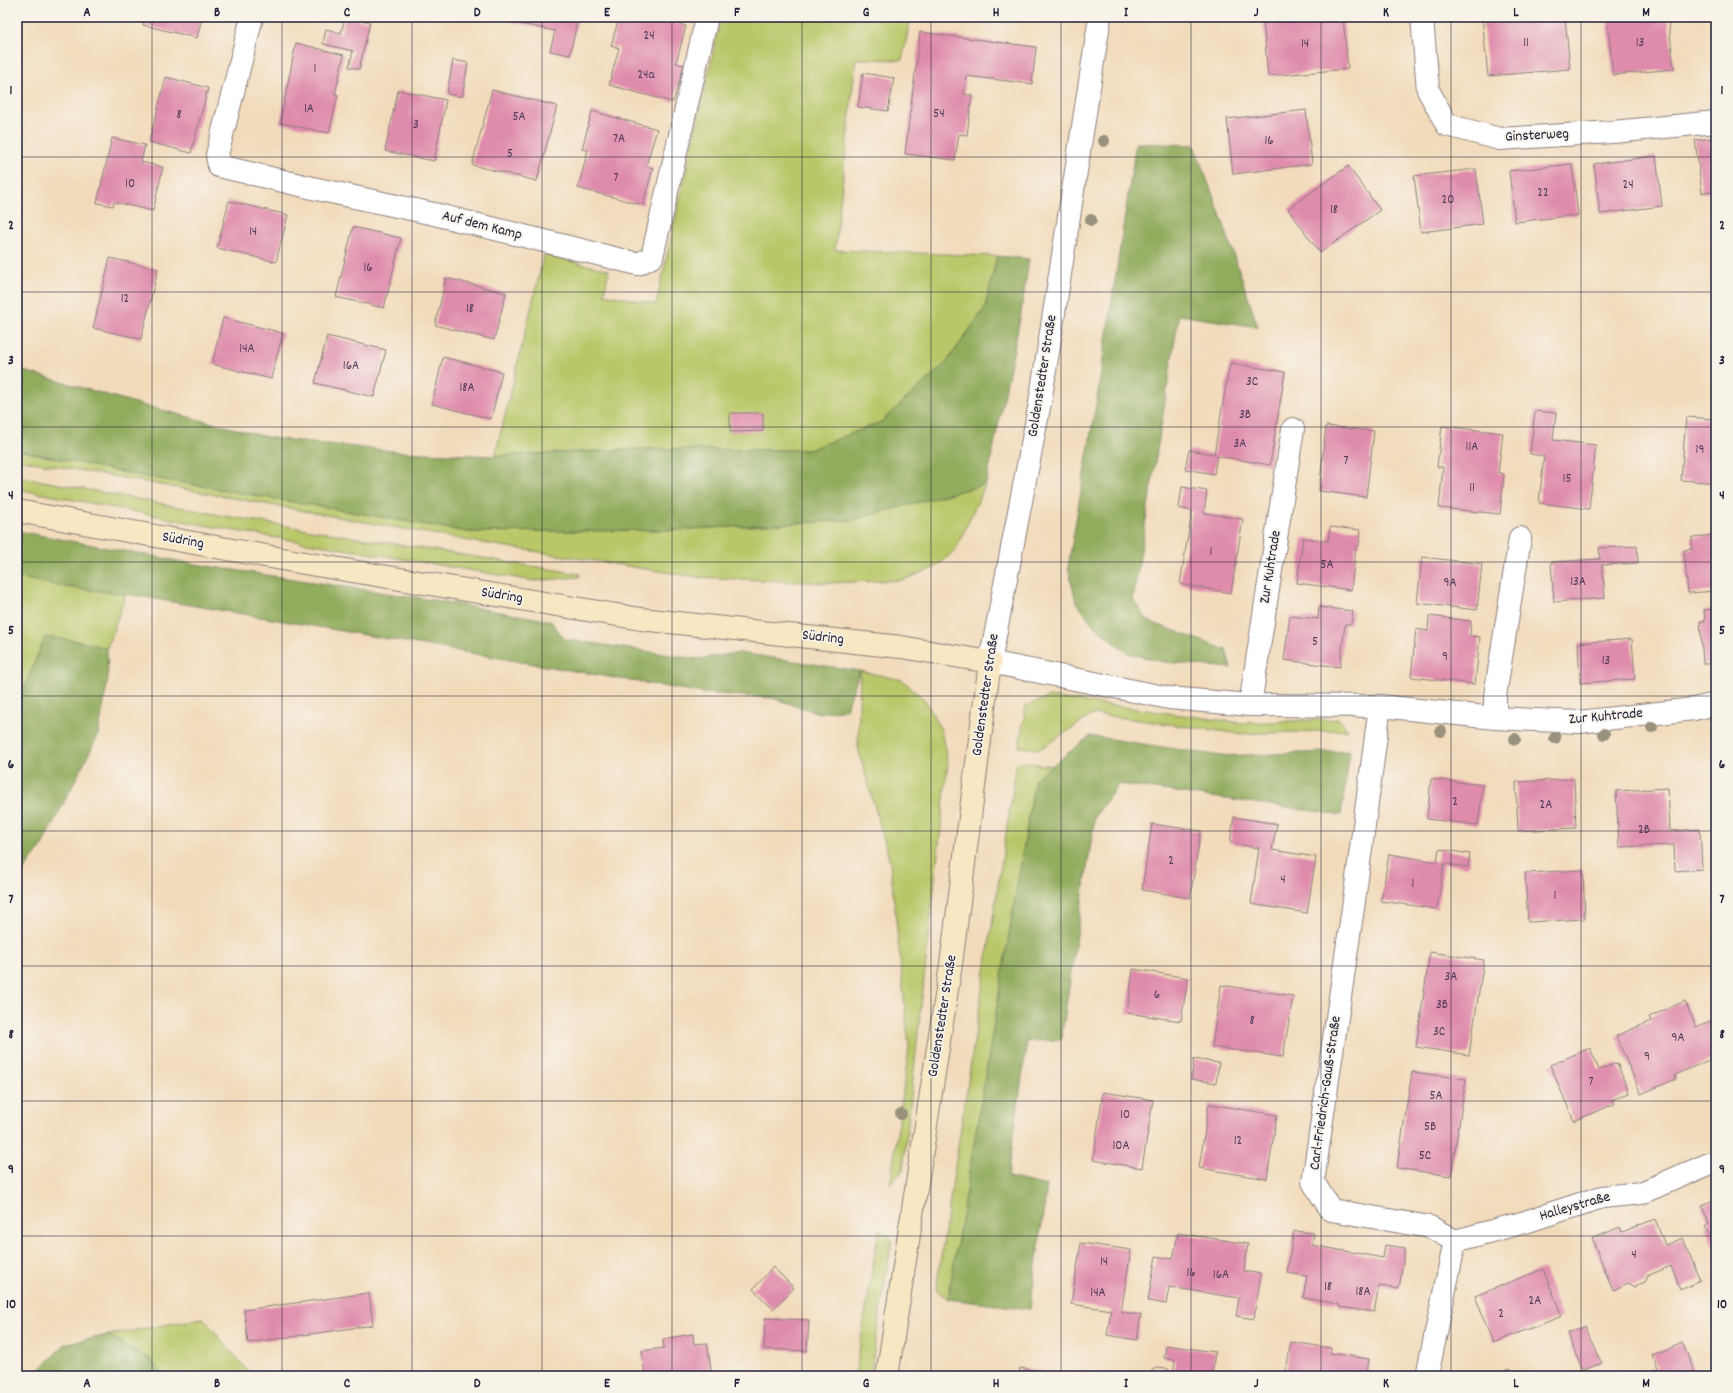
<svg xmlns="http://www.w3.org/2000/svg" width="1733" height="1393" font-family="Dekko,sans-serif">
  <rect width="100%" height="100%" fill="#f7f3e8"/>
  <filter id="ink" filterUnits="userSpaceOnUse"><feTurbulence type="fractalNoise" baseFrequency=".025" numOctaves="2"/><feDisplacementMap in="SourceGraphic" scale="8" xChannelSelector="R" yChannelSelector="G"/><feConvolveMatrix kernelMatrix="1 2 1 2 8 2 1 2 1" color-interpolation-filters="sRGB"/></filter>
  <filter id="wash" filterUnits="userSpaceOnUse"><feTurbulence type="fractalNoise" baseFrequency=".012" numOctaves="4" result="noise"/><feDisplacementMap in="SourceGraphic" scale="16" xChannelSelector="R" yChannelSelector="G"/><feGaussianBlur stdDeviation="0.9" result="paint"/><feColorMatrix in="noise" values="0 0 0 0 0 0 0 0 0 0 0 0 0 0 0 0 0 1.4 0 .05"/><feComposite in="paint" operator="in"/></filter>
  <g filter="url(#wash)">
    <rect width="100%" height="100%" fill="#f2dbbb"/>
    <g fill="#b9c769" stroke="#6e7452">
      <path d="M721,17H911L902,60L856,59L835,250L997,256L985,308L946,363L881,422L809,450L641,449L495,456L544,255L609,270L604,294L656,304Z"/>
      <path d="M17,450L132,474L468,532L675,530L851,520L986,484L955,551L934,568L903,580L827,583L696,577L470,541L17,459Z"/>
      <path d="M17,476L225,516L580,574L579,577L534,581L224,529L17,489Z"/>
      <path d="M17,577L65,587L126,594L107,648L77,641L28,681L17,705Z"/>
      <path d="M860,671L902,680L925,700L941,730L948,763L903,1170L890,1185L909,1047L890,862L858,748Z"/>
      <path d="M1049,697L1242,723L1339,719L1348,730L1242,734L1094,714L1040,749L1019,747L1026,706Z"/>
      <path d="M1017,762L1053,766L1035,780L948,1299L936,1290Z"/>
      <path d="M879,1228L892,1239L870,1376H855Z"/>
      <path d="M203,1318L252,1376H163L150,1359L108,1335Z"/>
    </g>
    <g fill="#92ac5d" stroke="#5a674c">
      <path d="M1136,143L1194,145L1223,222L1258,327L1179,315L1133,600L1148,621L1226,650L1231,668L1164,662L1128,653L1096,628L1076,602L1068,567L1097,398Z"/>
      <path d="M997,256L1029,259L1020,319L986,484L851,520L675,530L468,532L132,474L17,450V369L146,406L271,438L402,452L495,456L641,449L809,450L881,422L946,363L985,308Z"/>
      <path d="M17,531L194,564L439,601L551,621L564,639L697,659L740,653L860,671L846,709L819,713L772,698L703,693L126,594L65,587L17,577Z"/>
      <path d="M45,637L77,641L107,648L108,679L98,736L40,849L17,879V705Z"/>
      <path d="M1090,736L1222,756L1350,751L1341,815L1119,784L1095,816L1061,1040L1027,1041L1008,1177L1047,1186L1030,1309L948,1299L1035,779Z"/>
      <path d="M108,1335L150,1359L163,1376H33L65,1344Z"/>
    </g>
    <g id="blocks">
      <g fill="#df8bac">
        <path d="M141,17H202L197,38L143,25L144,22Z"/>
        <path d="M345,17L370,22L359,69L349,67L353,51L323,44L326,29L341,33Z"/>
        <path d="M512,17H578L570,55L550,51L555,31L511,22Z"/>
        <path d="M619,17H653L686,26L676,63L684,65L673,102L609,85L619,48L611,46Z"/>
        <path d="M1285,17H1343L1348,69L1268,76L1263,19Z"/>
        <path d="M1482,17H1565L1570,69L1488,76Z"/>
        <path d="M1607,17H1668L1674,69L1613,75Z"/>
        <path d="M920,32L1036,47L1032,84L966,76L964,94L972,95L967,135L959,134L955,160L905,154Z"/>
        <path d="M296,43L344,55L335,94L338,95L329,133L280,123Z"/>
        <path d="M453,60L468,63L462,97L447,94Z"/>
        <path d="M863,73L894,78L888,111L858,107Z"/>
        <path d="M166,77L208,88L191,153L149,142Z"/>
        <path d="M398,90L446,100L434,161L385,151Z"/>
        <path d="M492,90L557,106L537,181L472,165Z"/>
        <path d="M1306,110L1312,164L1233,174L1227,119Z"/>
        <path d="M592,111L657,129L646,166L653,168L643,205L578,188L588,150L582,149Z"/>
        <path d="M112,138L145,145L141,162L163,167L153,211L114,202L113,206L97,203Z"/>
        <path d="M1716,138V192L1702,193L1695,140Z"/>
        <path d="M1656,156L1662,206L1600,214L1594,164Z"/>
        <path d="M1572,164L1578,215L1515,222L1509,171Z"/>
        <path d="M1348,166L1380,210L1320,253L1288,209Z"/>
        <path d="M1476,169L1483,224L1421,232L1414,176Z"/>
        <path d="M229,201L288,215L276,262L217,248Z"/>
        <path d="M353,227L401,238L384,308L336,297Z"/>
        <path d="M110,258L158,269L141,339L93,328Z"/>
        <path d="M446,278L506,293L494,340L435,325Z"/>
        <path d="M223,318L283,333L271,379L212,364Z"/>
        <path d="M327,336L386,350L374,397L315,383Z"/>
        <path d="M443,357L502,372L491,419L432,404Z"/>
        <path d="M1230,363L1285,372L1270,465L1217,456L1214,474L1185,469L1189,450L1214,454Z"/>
        <path d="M1535,411L1556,413L1553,440L1596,445L1589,509L1539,503L1544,456L1530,454Z"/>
        <path d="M730,413H763V431L730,432Z"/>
        <path d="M1686,417L1716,419V483L1681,480Z"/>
        <path d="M1326,426L1374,431L1366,497L1319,491Z"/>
        <path d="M1442,426L1503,433L1498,473L1504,474L1500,514L1439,508L1443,467H1437Z"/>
        <path d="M1182,487L1207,491L1204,513L1243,519L1231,593L1180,584L1192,511L1179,508Z"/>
        <path d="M1330,527L1361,530L1359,546H1356L1351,590L1297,583L1303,538L1328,541Z"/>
        <path d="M1716,535V591L1688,593L1684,550L1692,549V537Z"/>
        <path d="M1637,546L1638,563L1602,565L1605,598L1554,602L1551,562L1600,559L1599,548Z"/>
        <path d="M1422,557L1482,564L1477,610L1417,603Z"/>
        <path d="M1319,607L1353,611L1351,624H1345L1340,667L1284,660L1290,616L1318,619Z"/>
        <path d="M1716,609V664H1703L1700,621H1705L1704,610Z"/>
        <path d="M1429,616L1471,621L1470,636L1480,637L1475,684L1411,677L1416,629L1428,631Z"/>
        <path d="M1632,639L1635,679L1580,683L1578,643Z"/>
        <path d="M1431,779L1483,785L1478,825L1427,819Z"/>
        <path d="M1574,779L1576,828L1518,831L1516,782Z"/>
        <path d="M1668,788L1670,831L1700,829L1702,869L1675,871L1674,845L1619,847L1616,791Z"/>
        <path d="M1234,817L1277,824L1272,850L1316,857L1307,913L1251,904L1259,848L1230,843Z"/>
        <path d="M1152,824L1201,831L1190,898L1142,890Z"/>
        <path d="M1439,849L1470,854L1468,867L1444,864L1437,909L1381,901L1389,854L1437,862Z"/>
        <path d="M1583,870L1585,919L1528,922L1525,873Z"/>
        <path d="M1430,952L1484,960L1469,1055L1416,1047Z"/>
        <path d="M1133,969L1188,978L1181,1021L1127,1013Z"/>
        <path d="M1221,985L1293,996L1283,1057L1212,1047Z"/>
        <path d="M1685,1001L1696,1027L1710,1021L1716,1035V1062L1711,1064L1709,1060L1675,1075L1676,1079L1641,1094L1616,1036L1651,1021L1649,1017Z"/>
        <path d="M1590,1048L1599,1070L1617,1063L1629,1093L1612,1100L1614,1104L1574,1121L1550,1065Z"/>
        <path d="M1194,1059L1219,1063L1216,1083L1191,1079Z"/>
        <path d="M1412,1072L1466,1079L1451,1176L1397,1168Z"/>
        <path d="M1103,1092L1153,1100L1142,1168L1093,1160Z"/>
        <path d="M1209,1104L1277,1115L1267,1179L1199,1168Z"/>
        <path d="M1716,1200V1252L1705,1227L1709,1224L1702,1206Z"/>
        <path d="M1655,1219L1665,1245L1683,1238L1700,1280L1680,1289L1671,1266L1647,1276L1644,1283L1635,1287L1628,1283L1613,1290L1592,1239L1620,1227L1622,1232Z"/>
        <path d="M1294,1231L1314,1233L1312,1245L1383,1258L1385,1245L1405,1248L1399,1289L1379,1286L1374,1312L1339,1307V1304L1303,1298L1307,1276L1287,1273Z"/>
        <path d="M1178,1233L1248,1244L1244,1271L1261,1274L1254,1319L1236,1316L1239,1298L1169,1287L1166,1304L1148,1301L1156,1256L1173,1259Z"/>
        <path d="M1081,1243L1131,1250L1121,1312L1141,1315L1137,1340L1107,1335L1111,1310L1071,1304Z"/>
        <path d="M773,1267L794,1288L773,1309L753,1289Z"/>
        <path d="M1543,1269L1562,1316L1493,1343L1475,1296Z"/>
        <path d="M369,1293L373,1325L248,1343L244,1310Z"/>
        <path d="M765,1318L809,1320L807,1351L764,1349Z"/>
        <path d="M1585,1325L1601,1362L1582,1370L1567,1333Z"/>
        <path d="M693,1334L694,1344L707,1343L712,1376H645L642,1351L664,1348L663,1339Z"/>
        <path d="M1291,1342L1331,1348L1330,1353L1369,1359L1367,1373L1378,1376H1285Z"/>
        <path d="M1682,1342L1696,1375L1638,1376L1657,1368L1652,1354Z"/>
        <path d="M1166,1345L1215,1352L1212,1376H1151L1152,1370L1156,1368L1168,1369L1170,1373H1173L1175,1360L1164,1358Z"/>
        <path d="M1020,1368L1066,1375V1376H1019Z"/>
        <path d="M1509,1369L1512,1376H1493Z"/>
        <path d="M741,1372L742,1376H716V1375Z"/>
      </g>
    </g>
  </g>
  <g filter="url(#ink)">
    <use href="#blocks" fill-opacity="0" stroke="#8a7e7b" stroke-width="1"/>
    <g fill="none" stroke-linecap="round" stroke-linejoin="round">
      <defs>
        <g id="minor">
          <path d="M252,17L217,155L219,166L317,189L434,214L638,264L652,257L707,17"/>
          <path d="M1100,17L1040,403L990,662L1169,698L1250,705L1380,706L1495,718L1579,722L1694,709L1716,704"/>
          <path d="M1422,17L1428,90L1447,125L1500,139L1613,132L1716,122"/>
          <path d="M1250,705L1293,429"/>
          <path d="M1380,706L1353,908L1313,1182L1331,1210L1430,1227L1455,1241L1427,1376"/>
          <path d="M1495,718V696L1520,538"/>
          <path d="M1455,1241L1525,1222L1602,1197L1641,1193L1716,1161"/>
        </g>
        <path id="secondary" d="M17,511L310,564L641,619L901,647L990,662L951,964L887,1376"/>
      </defs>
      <use href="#minor" stroke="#8a7e7b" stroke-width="24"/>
      <use href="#secondary" stroke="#8a7e7b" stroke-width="24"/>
      <use href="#minor" stroke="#fff" stroke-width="22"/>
      <use href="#secondary" stroke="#f7e8c3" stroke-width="22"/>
    </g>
    <g fill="#98917c">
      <circle cx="1104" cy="141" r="6"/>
      <circle cx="1091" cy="220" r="6"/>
      <circle cx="1652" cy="727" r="6"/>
      <circle cx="1441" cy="731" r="6"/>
      <circle cx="1604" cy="734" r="6"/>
      <circle cx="1555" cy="738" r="6"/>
      <circle cx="1515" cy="739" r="6"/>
      <circle cx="901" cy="1114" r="6"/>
    </g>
  </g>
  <path fill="none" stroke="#22223b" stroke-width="1" stroke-opacity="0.55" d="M152,17V1376M282,17V1376M412,17V1376M542,17V1376M672,17V1376M802,17V1376M931,17V1376M1061,17V1376M1191,17V1376M1321,17V1376M1451,17V1376M1581,17V1376M17,157H1716M17,292H1716M17,427H1716M17,562H1716M17,696H1716M17,831H1716M17,966H1716M17,1101H1716M17,1236H1716"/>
  <g text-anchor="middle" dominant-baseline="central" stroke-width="3.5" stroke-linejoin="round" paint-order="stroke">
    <g font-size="13" fill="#513c57">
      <text x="649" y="36">24</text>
      <text x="1526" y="43">11</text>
      <text x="1640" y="43">13</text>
      <text x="1305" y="44">14</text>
      <text x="315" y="69">1</text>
      <text x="646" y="75">24a</text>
      <text x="309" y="109">1A</text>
      <text x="939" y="114">54</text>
      <text x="179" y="115">8</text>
      <text x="519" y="117">5A</text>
      <text x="416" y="125">3</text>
      <text x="619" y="139">7A</text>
      <text x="1269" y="141">16</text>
      <text x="510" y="154">5</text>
      <text x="616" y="178">7</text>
      <text x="130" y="184">10</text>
      <text x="1628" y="185">24</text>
      <text x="1543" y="193">22</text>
      <text x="1448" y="200">20</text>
      <text x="1334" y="210">18</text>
      <text x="253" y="232">14</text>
      <text x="368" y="268">16</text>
      <text x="125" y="299">12</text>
      <text x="470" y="309">18</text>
      <text x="247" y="349">14A</text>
      <text x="351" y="366">16A</text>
      <text x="1252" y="382">3C</text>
      <text x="467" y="388">18A</text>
      <text x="1245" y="415">3B</text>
      <text x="1240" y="444">3A</text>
      <text x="1472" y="447">11A</text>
      <text x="1700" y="450">19</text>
      <text x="1346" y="461">7</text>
      <text x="1567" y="479">15</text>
      <text x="1472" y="488">11</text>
      <text x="1211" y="552">1</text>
      <text x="1327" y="565">5A</text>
      <text x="1578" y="582">13A</text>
      <text x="1450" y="583">9A</text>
      <text x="1315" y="642">5</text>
      <text x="1445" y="657">9</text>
      <text x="1606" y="661">13</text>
      <text x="1455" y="802">2</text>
      <text x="1546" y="805">2A</text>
      <text x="1644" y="830">2B</text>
      <text x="1171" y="861">2</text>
      <text x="1283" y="880">4</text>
      <text x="1413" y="884">1</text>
      <text x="1555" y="896">1</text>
      <text x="1451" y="977">3A</text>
      <text x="1157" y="995">6</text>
      <text x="1442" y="1005">3B</text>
      <text x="1252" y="1021">8</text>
      <text x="1439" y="1032">3C</text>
      <text x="1678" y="1038">9A</text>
      <text x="1647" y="1057">9</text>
      <text x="1591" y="1082">7</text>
      <text x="1436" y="1096">5A</text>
      <text x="1125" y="1115">10</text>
      <text x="1430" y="1127">5B</text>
      <text x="1238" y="1141">12</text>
      <text x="1121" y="1146">10A</text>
      <text x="1425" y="1156">5C</text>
      <text x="1634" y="1255">4</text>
      <text x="1104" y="1262">14</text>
      <text x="1191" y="1273">16</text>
      <text x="1221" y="1275">16A</text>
      <text x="1328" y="1287">18</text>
      <text x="1363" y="1292">18A</text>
      <text x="1098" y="1293">14A</text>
      <text x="1535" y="1301">2A</text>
      <text x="1501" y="1314">2</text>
    </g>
    <g font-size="15" fill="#22223b" stroke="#f7f3e8">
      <text transform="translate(1537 136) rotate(-3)">Ginsterweg</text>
      <text transform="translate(482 226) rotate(14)">Auf dem Kamp</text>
      <text transform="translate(1043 376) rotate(-81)">Goldenstedter Straße</text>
      <text transform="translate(183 541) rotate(10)">Südring</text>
      <text transform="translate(1271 567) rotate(-81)">Zur Kuhtrade</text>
      <text transform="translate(502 596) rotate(9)">Südring</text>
      <text transform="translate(823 638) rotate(6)">Südring</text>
      <text transform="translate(986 695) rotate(-82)">Goldenstedter Straße</text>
      <text transform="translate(1606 717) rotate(-5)">Zur Kuhtrade</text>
      <text transform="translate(943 1016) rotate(-81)">Goldenstedter Straße</text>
      <text transform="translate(1326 1093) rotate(-82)">Carl-Friedrich-Gauß-Straße</text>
      <text transform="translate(1575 1207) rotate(-16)">Halleystraße</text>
    </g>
  </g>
  <rect width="1733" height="1393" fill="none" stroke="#f7f3e8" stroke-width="44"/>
  <rect x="22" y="22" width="1689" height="1349" fill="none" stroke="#22223b" stroke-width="1.5"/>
  <g font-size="13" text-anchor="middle" font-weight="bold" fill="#22223b">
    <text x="87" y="16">A</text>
    <text x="217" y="16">B</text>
    <text x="347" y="16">C</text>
    <text x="477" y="16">D</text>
    <text x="607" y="16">E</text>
    <text x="737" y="16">F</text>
    <text x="866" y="16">G</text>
    <text x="996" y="16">H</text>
    <text x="1126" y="16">I</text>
    <text x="1256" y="16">J</text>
    <text x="1386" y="16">K</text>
    <text x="1516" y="16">L</text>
    <text x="1646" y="16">M</text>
    <text x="11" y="94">1</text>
    <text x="1722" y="94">1</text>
    <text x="11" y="229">2</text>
    <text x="1722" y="229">2</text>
    <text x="11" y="364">3</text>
    <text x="1722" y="364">3</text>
    <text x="11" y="499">4</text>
    <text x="1722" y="499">4</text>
    <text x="11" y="634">5</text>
    <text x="1722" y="634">5</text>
    <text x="11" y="768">6</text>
    <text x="1722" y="768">6</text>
    <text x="11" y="903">7</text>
    <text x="1722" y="903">7</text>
    <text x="11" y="1038">8</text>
    <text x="1722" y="1038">8</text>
    <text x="11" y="1173">9</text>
    <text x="1722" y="1173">9</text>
    <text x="11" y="1308">10</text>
    <text x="1722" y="1308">10</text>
    <text x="87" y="1387">A</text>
    <text x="217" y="1387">B</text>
    <text x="347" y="1387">C</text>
    <text x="477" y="1387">D</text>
    <text x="607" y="1387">E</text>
    <text x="737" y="1387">F</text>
    <text x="866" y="1387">G</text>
    <text x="996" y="1387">H</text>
    <text x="1126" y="1387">I</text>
    <text x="1256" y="1387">J</text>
    <text x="1386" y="1387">K</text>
    <text x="1516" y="1387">L</text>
    <text x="1646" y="1387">M</text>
  </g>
</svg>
